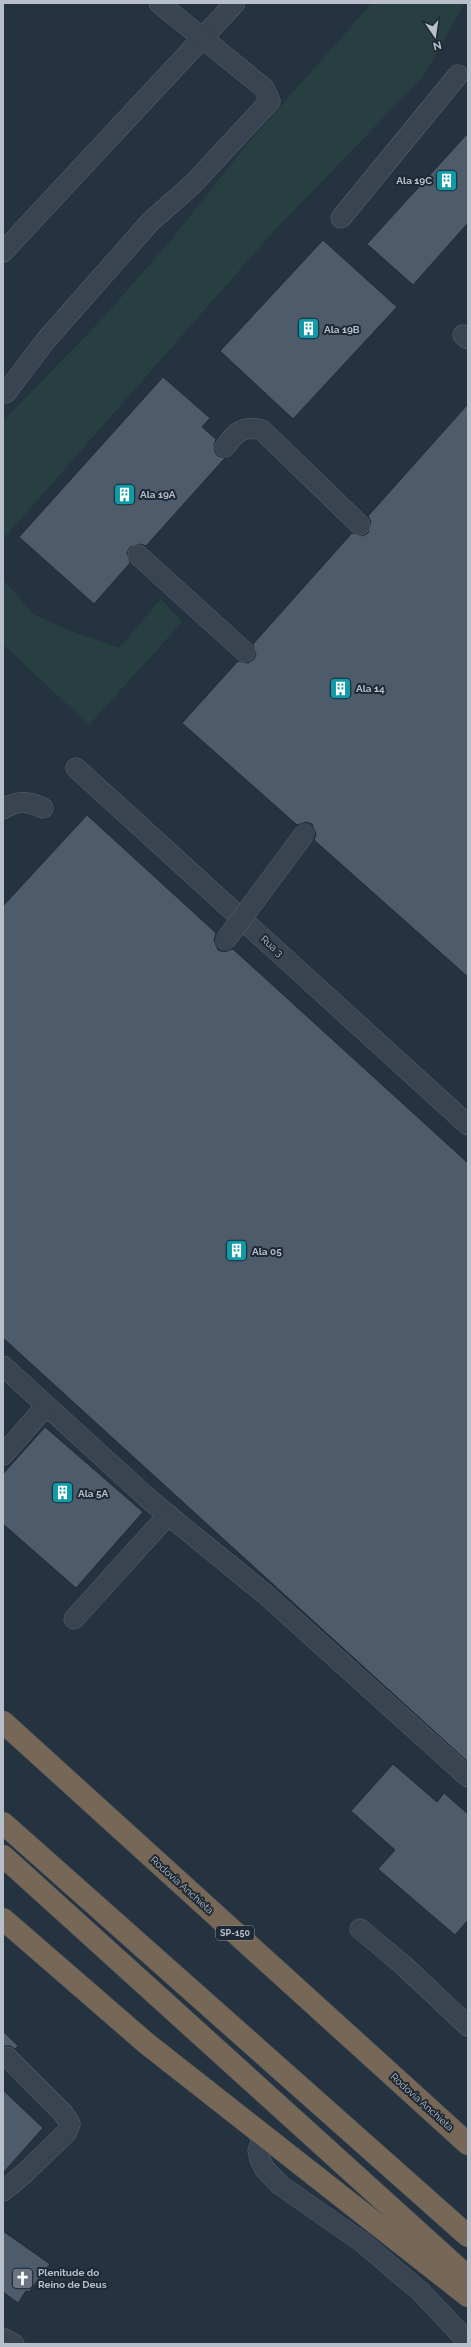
<svg xmlns="http://www.w3.org/2000/svg" width="471" height="2347" font-family="Raleway,sans-serif">
  <rect width="100%" height="100%" fill="#253240"/>
  <g fill="#273f41">
    <path d="M372,3H465L423,77L273,232L6,536L3,533V421L103,318L170,241L247,144Z"/>
    <path d="M3,579L33,614L66,629L119,648L161,599L182,622L89,725L3,644Z"/>
  </g>
  <g fill="#4e5b6b" stroke="#202b37">
    <path d="M468,133V223L413,285L367,244Z"/>
    <path d="M323,240L397,307L293,419L220,351Z"/>
    <path d="M163,377L210,418L202,427L216,439L214,445L215,452L218,456L225,458L146,546L140,544L130,547L127,553L130,563L94,604L19,537Z"/>
    <path d="M468,404V977L314,840L316,834L312,824L306,822L297,825L182,723L238,661L248,663L254,659L256,654L253,644L352,533L363,536L368,533L371,522L368,516Z"/>
    <path d="M87,815L216,933L214,940L218,950L224,952L233,949L468,1163V1762L3,1338V906Z"/>
    <path d="M45,1427L143,1512L76,1588L3,1524V1474Z"/>
    <path d="M393,1764L437,1802L444,1793L468,1814V1920L455,1935L378,1869L395,1850L351,1811Z"/>
    <path d="M3,2031L18,2046L15,2049L10,2046H3Z"/>
    <path d="M3,2090L43,2128L3,2173Z"/>
    <path d="M3,2231L50,2264L29,2292L26,2291L18,2303L3,2292Z"/>
  </g>
  <g fill="none" stroke-linecap="round" stroke-linejoin="round">
    <defs>
      <g id="minor">
        <path d="M341,218L458,75"/>
        <path d="M3,252L235,3"/>
        <path d="M463,335L468,339"/>
        <path d="M6,393L46,340L151,221L192,185L270,101L264,88L159,3"/>
        <path d="M225,447C236,432 243,425 262,430L360,525"/>
        <path d="M138,555L245,652"/>
        <path d="M76,768L468,1125"/>
        <path d="M3,809C18,800 28,801 43,808"/>
        <path d="M3,1366L151,1501L265,1594L468,1777"/>
        <path d="M3,1455L46,1406"/>
        <path d="M74,1619L168,1515"/>
        <path d="M360,1929L402,1964L468,2026"/>
        <path d="M263,2136L258,2151L260,2159L264,2168L280,2185L362,2242L421,2292L468,2342"/>
        <path d="M3,2191L25,2173L67,2132L70,2124L63,2113L7,2057"/>
        <path d="M3,2338L14,2344"/>
      </g>
      <g id="highway">
        <path d="M3,1722L468,2144"/>
        <path d="M3,1823L468,2236"/>
        <path d="M3,1856L468,2277"/>
        <path d="M3,1919L146,2043L468,2296"/>
      </g>
    </defs>
    <use href="#minor" stroke="#57626d" stroke-width="21"/>
    <use href="#highway" stroke="#444f5a" stroke-width="23"/>
    <use href="#minor" stroke="#394450" stroke-width="20"/>
    <use href="#highway" stroke="#766756" stroke-width="22"/>
    <defs>
      <path id="minor-bridge" d="M225,941L305,833"/>
    </defs>
    <use href="#minor-bridge" stroke="#57626d" stroke-width="21" stroke-linecap="butt"/>
    <use href="#minor-bridge" stroke="#394450" stroke-width="20"/>
  </g>
  <defs>
    <symbol id="building-square" viewBox="-11 -11 22 22"><rect x="-9" y="-9" width="18" height="18" rx="4" fill="#0f9aa8" stroke="#1e2935"/><path d="M-4-6H4V6H1V3H-1V6H-4ZM-2.5-4.3h1.7v1.8h-1.7ZM.8-4.3h1.7v1.8H.8ZM-2.5-1h1.7V.8h-1.7ZM.8-1h1.7V.8H.8Z" fill="#fff"/></symbol>
    <symbol id="church-square" viewBox="-11 -11 22 22"><rect x="-9" y="-9" width="18" height="18" rx="4" fill="#6b7280" stroke="#1e2935"/><path d="M-1.2-6h2.4v3.5h3.3v2.4h-3.3V6h-2.4V-.1h-3.3v-2.4h3.3Z" fill="#fff"/></symbol>
  </defs>
  <g fill-rule="evenodd">
    <use href="#building-square" x="434" y="168" width="25" height="25"/>
    <use href="#building-square" x="296" y="316" width="25" height="25"/>
    <use href="#building-square" x="112" y="482" width="25" height="25"/>
    <use href="#building-square" x="328" y="676" width="25" height="25"/>
    <use href="#building-square" x="224" y="1238" width="25" height="25"/>
    <use href="#building-square" x="50" y="1480" width="25" height="25"/>
    <use href="#church-square" x="10" y="2266" width="25" height="25"/>
  </g>
  <g text-anchor="middle" dominant-baseline="central" stroke-width="4" stroke-linejoin="round" paint-order="stroke">
    <rect fill="#1e2935" stroke="#88929d" stroke-width="1" x="216" y="1926" width="38" height="14" rx="3"/>
    <g font-size="9" font-weight="bold" fill="#b6bfca">
      <text x="235" y="1933">SP-150</text>
    </g>
    <g font-size="10" font-weight="bold" fill="#b6bfca" stroke="#1e2935" text-anchor="start">
      <text x="432" y="180" text-anchor="end">Ala 19C</text>
      <text x="324" y="329">Ala 19B</text>
      <text x="140" y="494">Ala 19A</text>
      <text x="356" y="688">Ala 14</text>
      <text x="252" y="1251">Ala 05</text>
      <text x="78" y="1493">Ala 5A</text>
      <text x="38" y="2272">Plenitude do<tspan x="38" dy="12">Reino de Deus</tspan></text>
    </g>
    <g font-size="10" fill="#b6bfca" stroke="#1e2935">
      <text transform="translate(272 946) rotate(42)">Rua 3</text>
      <text transform="translate(182 1885) rotate(42)">Rodovia Anchieta</text>
      <text transform="translate(422 2102) rotate(42)">Rodovia Anchieta</text>
    </g>
  </g>
  <rect width="471" height="2347" fill="none" stroke="#b6bfca" stroke-width="8"/>
  <g transform="translate(435 36) rotate(167)" stroke="#1e2935" stroke-width="3" paint-order="stroke">
  <path d="M0-3L7 15L0 10L-7 15Z" fill="#b6bfca"/>
  <text y="-6" font-size="11" font-weight="bold" text-anchor="middle" fill="#b6bfca">N</text>
  </g>
</svg>
